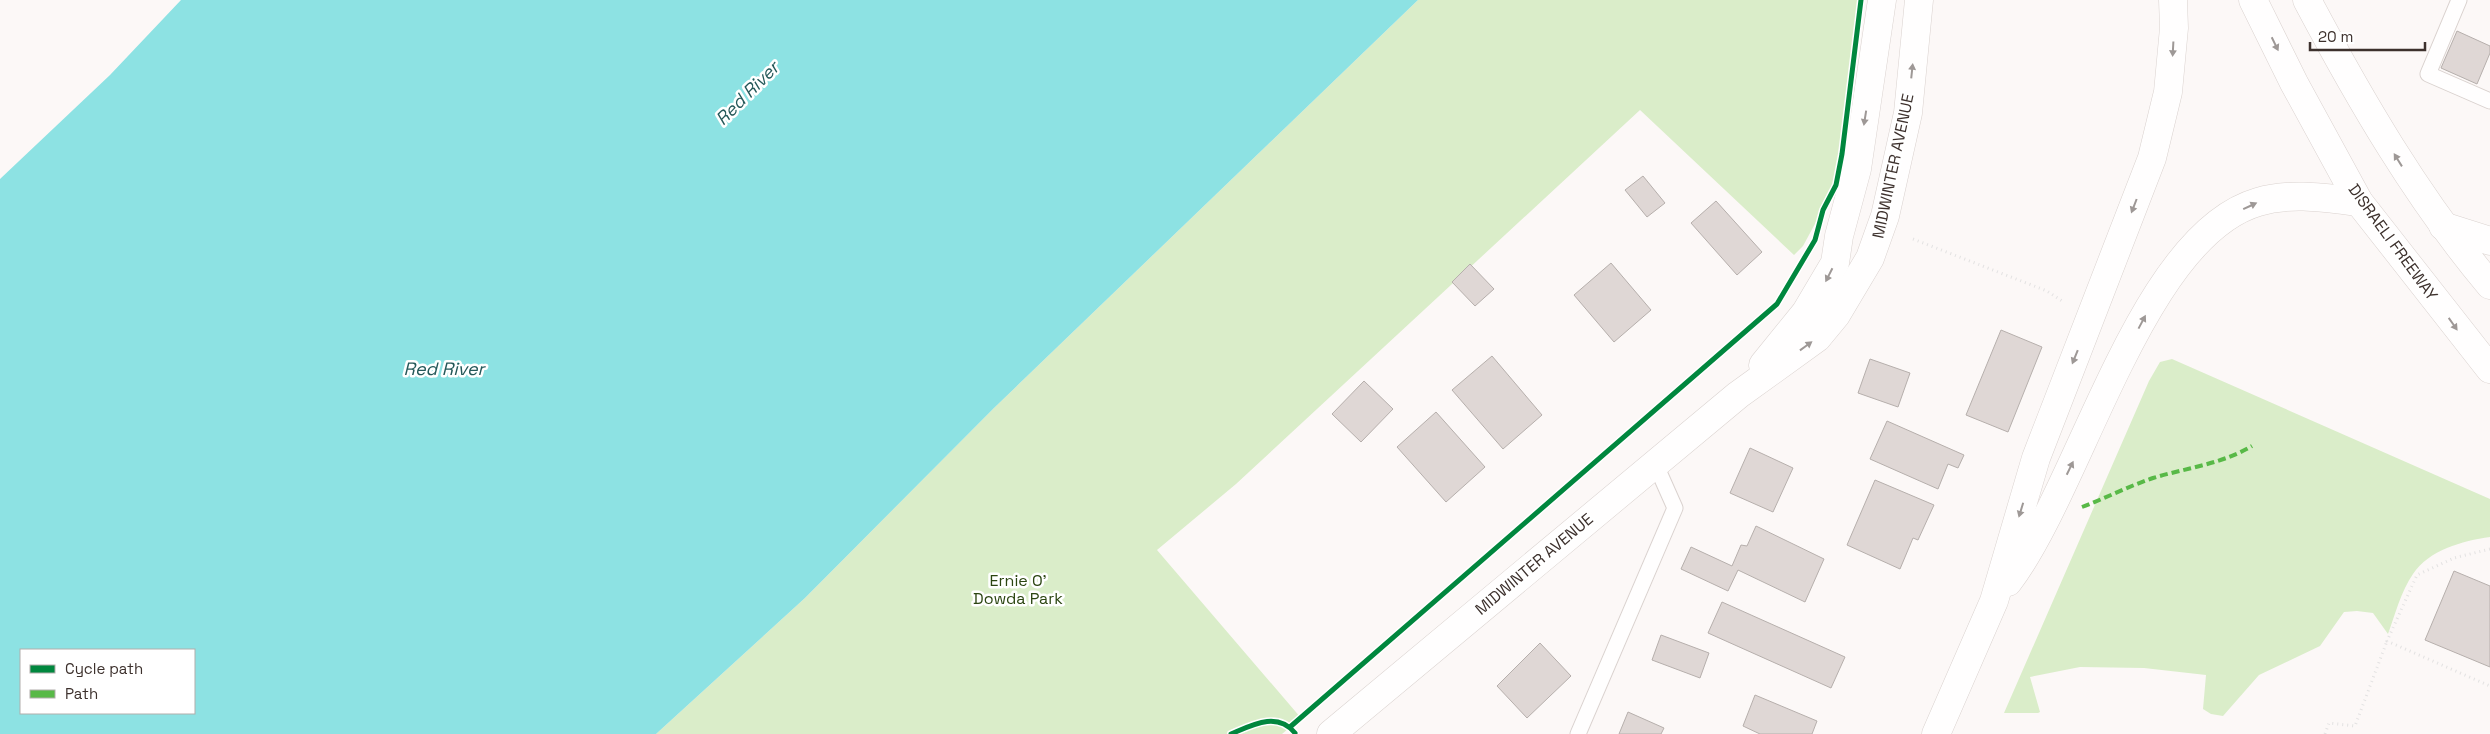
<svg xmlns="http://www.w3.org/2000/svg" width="2490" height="734" font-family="'Space Grotesk',sans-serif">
  <rect width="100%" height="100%" fill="#fcf8f7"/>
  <g fill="#daedc9">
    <path d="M1418,0H1861L1842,154L1836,185L1803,246L1794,255L1640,110L1236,484L1157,550L1301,718L1282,734H656L805,598L994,408Z"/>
    <path d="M2172,359L2490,499V537C2462,541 2429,550 2413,574C2401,591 2395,615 2388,634L2373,613L2357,611L2344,612L2320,646L2259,675L2223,716L2211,714L2203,709L2206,675L2144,668L2080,667L2030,677L2040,712L2038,713H2004L2149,381L2160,362Z"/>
  </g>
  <path fill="#8de2e3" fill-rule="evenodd" d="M181,0H1418L994,408L805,598L656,734H0V179L110,75ZM21,650H194V713H21Z"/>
  <g fill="#dfd7d5" stroke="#b6afac">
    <path d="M2457,31L2490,46V53L2477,84L2441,68Z"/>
    <path d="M1643,176L1665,203L1647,217L1625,190Z"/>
    <path d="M1716,201L1762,252L1737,275L1691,223Z"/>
    <path d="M1611,263L1651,310L1614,342L1574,295Z"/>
    <path d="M1470,264L1494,289L1475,306L1452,282Z"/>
    <path d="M2001,330L2042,347L2008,432L1966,415Z"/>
    <path d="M1492,356L1542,415L1503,449L1452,390Z"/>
    <path d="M1870,359L1910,373L1898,407L1858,393Z"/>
    <path d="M1364,381L1393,409L1361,442L1332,414Z"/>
    <path d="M1436,412L1485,467L1446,502L1397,447Z"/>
    <path d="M1887,421L1964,455L1958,468L1948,464L1938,489L1870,459Z"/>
    <path d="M1750,448L1793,468L1773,512L1730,493Z"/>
    <path d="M1875,480L1934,505L1918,540L1913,538L1900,569L1847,545Z"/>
    <path d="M1756,526L1824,559L1805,602L1738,570L1728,591L1681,569L1691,547L1732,566L1741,545L1747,546Z"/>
    <path d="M2454,571L2490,586V667L2425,640Z"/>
    <path d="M1722,602L1845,657L1831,688L1708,633Z"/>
    <path d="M1661,635L1709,653L1700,678L1652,660Z"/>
    <path d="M1540,643L1571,676L1527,718L1497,686Z"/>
    <path d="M1755,695L1817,721L1812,734H1760L1743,726Z"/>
    <path d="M1628,712L1664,728L1661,734H1619Z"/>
  </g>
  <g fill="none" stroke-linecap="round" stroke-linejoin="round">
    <defs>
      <g id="service">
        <path d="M2459,0L2428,74L2490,101"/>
        <path d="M1578,734L1675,508L1655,463"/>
      </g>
      <g id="secondary">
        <path d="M2253,0L2294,83L2359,202L2490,369"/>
        <path d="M2307,0C2360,100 2417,198 2490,285"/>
        <path d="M2443,226L2490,241"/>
        <path d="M1763,365L1806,312L1835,263L1839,236L1857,169L1882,0"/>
        <path d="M2008,582C2080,488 2141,236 2258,202C2291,192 2326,198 2359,202"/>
        <path d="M1331,734L1738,395L1817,338L1836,315L1870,258L1885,216L1908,113L1919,0"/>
        <path d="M1936,734L1994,601L2036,458L2152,158L2168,92L2174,28L2173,0"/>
      </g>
    </defs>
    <use href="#service" stroke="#dad2cf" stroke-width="17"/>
    <use href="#secondary" stroke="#dad2cf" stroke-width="29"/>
    <g stroke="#e3e2e2" stroke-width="3" stroke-dasharray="1 4" stroke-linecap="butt">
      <path d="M1913,239L2047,291L2062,301"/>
      <path d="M2490,549L2454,558L2417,575L2387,641L2490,686"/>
      <path d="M2325,734L2329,723L2355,726L2387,641"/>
    </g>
    <use href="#service" stroke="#fffefe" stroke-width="15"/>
    <use href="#secondary" stroke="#fffefe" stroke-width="28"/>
    <path stroke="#58b947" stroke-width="4" stroke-dasharray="8 4" stroke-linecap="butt" d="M2082,507C2106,498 2129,486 2153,478C2186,468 2222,464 2252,446"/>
    <defs>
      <g id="cycleway">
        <path d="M1290,727L1777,304L1815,240L1823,210L1836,185L1842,154L1861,0"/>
        <path d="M1231,734C1252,725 1277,711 1295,733"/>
      </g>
    </defs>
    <use href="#cycleway" stroke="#fff" stroke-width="8"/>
    <use href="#cycleway" stroke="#00873e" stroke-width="5"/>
  </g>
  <defs><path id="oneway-solid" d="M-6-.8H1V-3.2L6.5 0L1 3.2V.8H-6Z" transform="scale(1.25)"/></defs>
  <g fill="#9e9896">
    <use href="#oneway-solid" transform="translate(2275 44) rotate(64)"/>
    <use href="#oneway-solid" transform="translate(2173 49) rotate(93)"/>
    <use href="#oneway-solid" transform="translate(1912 71) rotate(-84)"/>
    <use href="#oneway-solid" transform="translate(1865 118) rotate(99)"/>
    <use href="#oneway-solid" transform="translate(2398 160) rotate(-122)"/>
    <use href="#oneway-solid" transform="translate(2134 206) rotate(111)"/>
    <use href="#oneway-solid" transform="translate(2250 206) rotate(-25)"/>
    <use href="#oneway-solid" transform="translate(1829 275) rotate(117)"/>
    <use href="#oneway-solid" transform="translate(2142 322) rotate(-62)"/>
    <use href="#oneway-solid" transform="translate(2453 324) rotate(55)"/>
    <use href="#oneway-solid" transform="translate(1806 346) rotate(-36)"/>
    <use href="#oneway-solid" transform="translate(2075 357) rotate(112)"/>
    <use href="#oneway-solid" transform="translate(2070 468) rotate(-64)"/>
    <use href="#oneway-solid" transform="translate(2021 510) rotate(107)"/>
  </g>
  <g text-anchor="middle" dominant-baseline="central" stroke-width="5" stroke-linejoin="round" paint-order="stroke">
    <g font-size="16" fill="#3d312d" stroke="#fff">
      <text transform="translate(1893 166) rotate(-78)">MIDWINTER AVENUE</text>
      <text transform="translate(2393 242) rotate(54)">DISRAELI FREEWAY</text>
      <text transform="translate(1534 564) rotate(-40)">MIDWINTER AVENUE</text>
    </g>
    <g font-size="16" fill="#2b4511" stroke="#fff">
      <text x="1018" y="580">Ernie O'<tspan x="1018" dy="18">Dowda Park</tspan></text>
    </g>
    <g font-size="18" font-style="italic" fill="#245859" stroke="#fff">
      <text transform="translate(747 93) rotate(-45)">Red River</text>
      <text x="444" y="368">Red River</text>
    </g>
  </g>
  <rect x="20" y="649" width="175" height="65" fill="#ffffff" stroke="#b1adab"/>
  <rect x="30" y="665" width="25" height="8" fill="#00873e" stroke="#b1adab"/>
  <text x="65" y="674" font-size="15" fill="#3d312d">Cycle path</text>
  <rect x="30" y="690" width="25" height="8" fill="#58b947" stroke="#b1adab"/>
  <text x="65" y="699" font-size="15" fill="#3d312d">Path</text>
  <path d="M2310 42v8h115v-8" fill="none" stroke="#3d312d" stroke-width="2.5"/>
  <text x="2318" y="42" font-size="15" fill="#3d312d" stroke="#ffffff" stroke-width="4" paint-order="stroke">20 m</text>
</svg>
